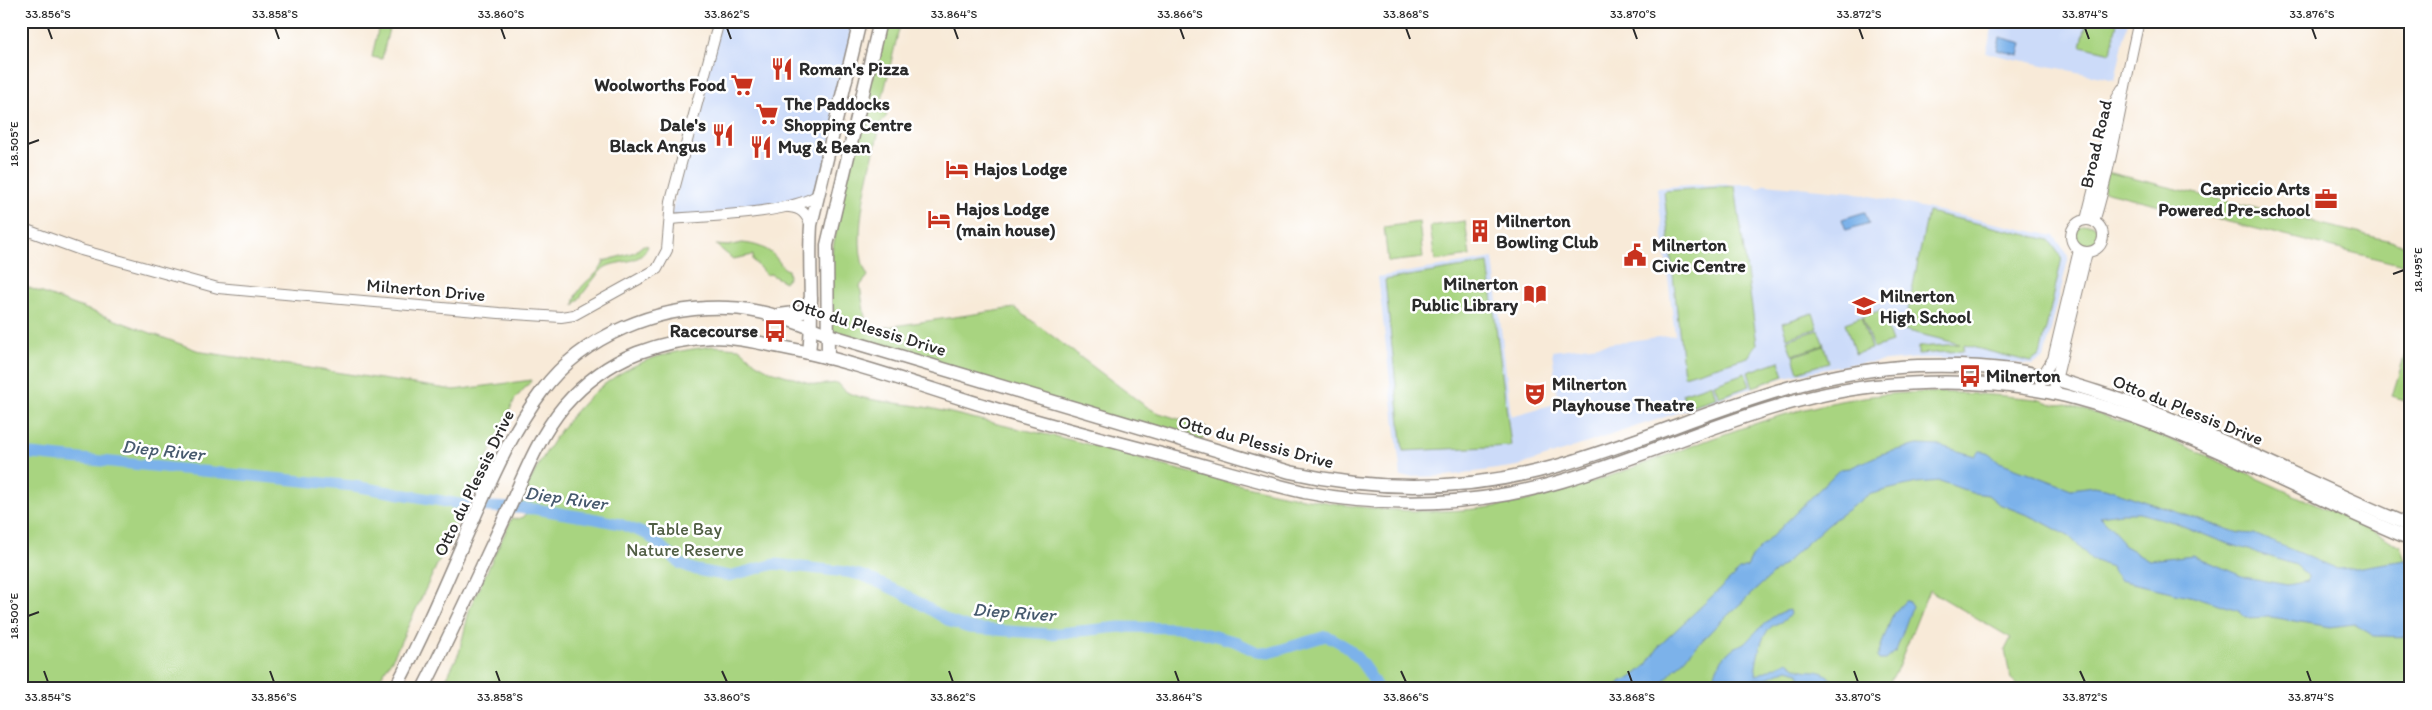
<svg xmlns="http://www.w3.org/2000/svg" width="2432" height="710" font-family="Itim,sans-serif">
  <rect width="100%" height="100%" fill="#fff"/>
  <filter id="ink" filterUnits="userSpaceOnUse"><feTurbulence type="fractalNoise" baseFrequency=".02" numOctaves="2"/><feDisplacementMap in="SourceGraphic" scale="10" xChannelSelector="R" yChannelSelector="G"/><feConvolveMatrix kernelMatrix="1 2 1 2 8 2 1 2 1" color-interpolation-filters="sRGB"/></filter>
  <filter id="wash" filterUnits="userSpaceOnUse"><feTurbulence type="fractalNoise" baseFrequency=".0096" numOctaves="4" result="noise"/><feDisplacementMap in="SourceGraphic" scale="20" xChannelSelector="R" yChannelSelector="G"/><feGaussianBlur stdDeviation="1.12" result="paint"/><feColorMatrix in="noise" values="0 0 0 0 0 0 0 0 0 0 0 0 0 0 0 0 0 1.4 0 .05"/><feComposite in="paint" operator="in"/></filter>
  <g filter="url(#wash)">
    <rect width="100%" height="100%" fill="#f8ead8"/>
    <g fill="#ccdbf9">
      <path d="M719,21H860L818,195L809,201L670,219Z"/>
      <path d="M1994,21H2128L2115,80L1986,53Z"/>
      <path d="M1752,184L1759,188L1765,184L1852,192L2054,236L2069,256L2044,358L2032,365L1986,360L1921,358L1852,364L1785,377L1518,466L1446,476L1401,477L1378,277L1493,258L1511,416L1558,403L1552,351L1675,335L1657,188L1687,185Z"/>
    </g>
    <g fill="#a8d480" stroke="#6a8056">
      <path d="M880,21H901L881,104L887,116L881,122C873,159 847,243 868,276L860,286L867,330L1015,308L1144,405L1156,412L1207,428L1200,446L829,335L826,281Z"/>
      <path d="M2087,21L2117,22L2111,53L2081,46Z"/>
      <path d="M379,25L389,28L382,59L372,57Z"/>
      <path d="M2107,172L2411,246V267L2103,191Z"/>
      <path d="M1735,186L1757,344L1748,357L1684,376L1664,191Z"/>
      <path d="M1928,212L2049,240L2062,258L2040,355L2031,362L1964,345L1963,351L1918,354V347L1960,344L1904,330Z"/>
      <path d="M1465,221L1470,256L1435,261L1430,226Z"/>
      <path d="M1419,222L1423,258L1388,262L1384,227Z"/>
      <circle cx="2087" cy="236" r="12"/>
      <path d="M742,243C755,244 769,248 777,259C782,265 781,267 788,270L789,277L785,282L770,274L766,275L753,260V255L733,259L716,245L728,246Z"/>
      <path d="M643,245L648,246C640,266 618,259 604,268C596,274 582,296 574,305C577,280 600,278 604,261L635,252Z"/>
      <path d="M1488,263L1511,446L1403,451L1385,280Z"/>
      <path d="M21,285L202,352L454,390L532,380L515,399L394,656L373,689H21Z"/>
      <path d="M1881,310L1892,342L1873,348L1862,317Z"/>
      <path d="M1813,313L1818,328L1787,338L1782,323Z"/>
      <path d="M1861,317L1871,349L1855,354L1845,323Z"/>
      <path d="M1818,330L1824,345L1792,355L1787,340Z"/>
      <path d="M2411,335V402L2392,396Z"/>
      <path d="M713,346L739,348L756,363L771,371L816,385L838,383C841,386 843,390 847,392C860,401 914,404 934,409C969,417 1003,426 1039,433C1087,442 1133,458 1180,470C1292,498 1410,527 1525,501C1641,474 1746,414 1864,397C1910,390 1958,392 2004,396C2014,397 2025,398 2035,399C2047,401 2054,407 2066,404L2149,430L2368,528L2400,546L2405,560L2411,563V689H2023L2011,680L2005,650L2011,638L1929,590L1897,670L1885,689H441L459,653L470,607L512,518L517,519L524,517L529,506L517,507C546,446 582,384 650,359C670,352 692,349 713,346Z"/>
      <path d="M1824,346L1829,362L1798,372L1793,356Z"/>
      <path d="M1779,361L1784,376L1753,387L1748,372Z"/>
      <path d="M1745,373L1750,386L1719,397L1714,384Z"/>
      <path d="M1712,384L1716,398L1687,407L1682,394Z"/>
    </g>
    <g fill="#7cb2ea" stroke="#546e8a" fill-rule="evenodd">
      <path d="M2000,37L2022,43L2019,55L1997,50Z"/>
      <path d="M1865,212L1869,223L1846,230L1842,219Z"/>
      <path d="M1918,445L1941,446L1975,456L1979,451C1988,451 1991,454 1997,461L2071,489L2094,486L2105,488L2239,533L2254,534L2337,569L2355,568L2405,560L2411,563V637L2374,636L2354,624L2330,627L2270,617L2246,618L2238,610L2202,599L2119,580L2111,567L2091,559L2070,537L2037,519L1999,504L1988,495L1973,493L1940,481L1917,483L1886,490L1868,495L1828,524L1716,626L1656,689H1614L1621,681L1631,678L1647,665L1660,645L1740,570L1747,567L1753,555L1840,469L1850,468L1881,454ZM2121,513H2139L2173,522L2220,541L2296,565L2308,576V581L2287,585L2244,577L2193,555L2149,560L2123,545L2119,536L2100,516Z"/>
      <path d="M1905,601H1908L1912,607L1896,651L1886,660H1879L1877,657L1893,614Z"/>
      <path d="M1789,610L1790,614C1785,622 1778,622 1771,627C1760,636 1756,663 1755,676L1788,661C1810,682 1818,657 1839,689H1794C1800,682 1803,680 1798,672L1788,669L1764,679H1754L1746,689H1720C1716,683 1713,677 1716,671C1718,663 1728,651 1735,647C1739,645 1743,645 1746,642C1757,631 1772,613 1789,610Z"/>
    </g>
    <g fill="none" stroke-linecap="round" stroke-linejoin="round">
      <path stroke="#7cb2ea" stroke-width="11" d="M21,453L354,486L471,506L535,509L596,519L620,524L648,535L681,564L696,570L729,576L775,564L846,572L864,576L904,594L951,622L969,628L1050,634L1120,627L1184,628L1234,641L1257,652L1269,653L1326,636C1351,644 1366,667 1378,689"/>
    </g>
  </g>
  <g filter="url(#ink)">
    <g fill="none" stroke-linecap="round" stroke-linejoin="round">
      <defs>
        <g id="minor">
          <path d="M789,207C802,208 806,214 811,225"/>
          <path d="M670,219C706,216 790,214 818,195"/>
          <circle cx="2087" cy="236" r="16"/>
          <path d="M2086,220L2116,100L2122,89"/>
          <path d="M2094,222C2114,156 2123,88 2139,21"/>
          <path d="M21,228L81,250L218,288L499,313L561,317L574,315L657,269L667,250L671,201L719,21"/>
          <path d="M2039,390L2042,376L2053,359L2079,250"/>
          <path d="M2053,393L2087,252"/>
        </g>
        <g id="major">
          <path d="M779,315L803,312L811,299"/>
          <path d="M809,353C814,310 808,268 811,225L860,21"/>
          <path d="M828,358L827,245L880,21"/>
          <path d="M395,689C426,631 451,570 477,511C496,469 514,428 542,391C583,335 659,305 728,308C763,309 797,322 829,335L1290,472C1379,492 1469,491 1557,466C1680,431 1786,371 1918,366C1949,365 1981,366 2012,370C2041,374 2069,383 2097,392C2206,427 2306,483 2411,526"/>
          <path d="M423,689C452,632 479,573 506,515C523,478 538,437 564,406C584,383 609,364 637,353C661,344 688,338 714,337C737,337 759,343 781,347C859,362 933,391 1009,413C1067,430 1126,445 1184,460C1224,471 1264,483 1304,492C1389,509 1479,506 1562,481C1666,450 1766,398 1875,386C1937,380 2006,381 2066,396C2186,426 2297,492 2411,539"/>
        </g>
      </defs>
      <use href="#minor" stroke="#928a82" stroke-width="12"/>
      <use href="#major" stroke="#928a82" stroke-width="15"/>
      <use href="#minor" stroke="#fff" stroke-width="10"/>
      <use href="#major" stroke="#fff" stroke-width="12"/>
    </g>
  </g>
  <path fill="none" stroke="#2b2b2b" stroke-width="2" d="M48,28L52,39M275,28L279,39M501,28L505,39M727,28L731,39M954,28L958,39M1180,28L1184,39M1406,28L1410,39M1633,28L1637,39M1859,28L1863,39M2085,28L2089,39M2312,28L2316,39M28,144L39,140M2393,274L2404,270M28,616L39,612M44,671L48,682M270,671L274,682M496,671L500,682M722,671L727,682M949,671L953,682M1175,671L1179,682M1401,671L1406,682M1628,671L1632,682M1854,671L1858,682M2080,671L2085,682M2307,671L2311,682"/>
  <defs>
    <symbol id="restaurant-bare" viewBox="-9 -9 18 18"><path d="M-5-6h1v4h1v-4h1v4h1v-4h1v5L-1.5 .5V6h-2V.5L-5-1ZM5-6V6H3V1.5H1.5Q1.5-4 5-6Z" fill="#c8321e" stroke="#fff" stroke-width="2.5" paint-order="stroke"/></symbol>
    <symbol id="supermarket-bare" viewBox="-9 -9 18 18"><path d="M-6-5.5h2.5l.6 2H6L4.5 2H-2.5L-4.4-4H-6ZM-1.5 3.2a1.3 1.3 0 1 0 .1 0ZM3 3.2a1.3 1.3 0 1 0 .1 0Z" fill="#c8321e" stroke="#fff" stroke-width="2.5" paint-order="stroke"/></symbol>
    <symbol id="hotel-bare" viewBox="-9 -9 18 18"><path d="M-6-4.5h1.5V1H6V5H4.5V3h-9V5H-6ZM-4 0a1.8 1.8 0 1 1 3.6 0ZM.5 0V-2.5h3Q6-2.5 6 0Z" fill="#c8321e" stroke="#fff" stroke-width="2.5" paint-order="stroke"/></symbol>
    <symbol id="office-bare" viewBox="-9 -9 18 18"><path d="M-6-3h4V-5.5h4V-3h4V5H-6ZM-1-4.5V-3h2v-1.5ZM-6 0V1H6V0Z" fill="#c8321e" stroke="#fff" stroke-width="2.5" paint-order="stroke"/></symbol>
    <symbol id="building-bare" viewBox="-9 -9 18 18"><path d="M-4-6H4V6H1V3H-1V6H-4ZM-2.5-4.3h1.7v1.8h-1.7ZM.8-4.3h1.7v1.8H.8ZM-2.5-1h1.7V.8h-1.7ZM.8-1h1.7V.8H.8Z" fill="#c8321e" stroke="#fff" stroke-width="2.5" paint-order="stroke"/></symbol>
    <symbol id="civic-bare" viewBox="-9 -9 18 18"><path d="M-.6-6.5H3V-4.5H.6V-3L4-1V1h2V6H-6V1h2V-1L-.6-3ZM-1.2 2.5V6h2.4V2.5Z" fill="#c8321e" stroke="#fff" stroke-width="2.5" paint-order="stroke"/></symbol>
    <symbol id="library-bare" viewBox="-9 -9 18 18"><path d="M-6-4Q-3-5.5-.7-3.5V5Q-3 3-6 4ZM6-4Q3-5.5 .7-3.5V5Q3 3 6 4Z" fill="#c8321e" stroke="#fff" stroke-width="2.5" paint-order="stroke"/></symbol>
    <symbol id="school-bare" viewBox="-9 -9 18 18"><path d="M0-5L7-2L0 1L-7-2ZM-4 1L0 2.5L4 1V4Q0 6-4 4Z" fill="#c8321e" stroke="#fff" stroke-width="2.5" paint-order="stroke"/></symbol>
    <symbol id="bus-bare" viewBox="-9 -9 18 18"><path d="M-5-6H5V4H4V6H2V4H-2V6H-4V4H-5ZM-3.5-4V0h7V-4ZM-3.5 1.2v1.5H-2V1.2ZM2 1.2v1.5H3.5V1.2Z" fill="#c8321e" stroke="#fff" stroke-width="2.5" paint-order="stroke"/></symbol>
    <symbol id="theatre-bare" viewBox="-9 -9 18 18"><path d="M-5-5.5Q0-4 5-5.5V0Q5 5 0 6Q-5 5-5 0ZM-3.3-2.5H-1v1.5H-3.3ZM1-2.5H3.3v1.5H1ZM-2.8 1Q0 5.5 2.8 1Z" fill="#c8321e" stroke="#fff" stroke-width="2.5" paint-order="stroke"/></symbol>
  </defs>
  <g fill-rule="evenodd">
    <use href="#restaurant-bare" x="766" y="53" width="32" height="32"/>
    <use href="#supermarket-bare" x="726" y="69" width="32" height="32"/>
    <use href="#supermarket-bare" x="751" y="98" width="32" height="32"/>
    <use href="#restaurant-bare" x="707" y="119" width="32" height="32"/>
    <use href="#restaurant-bare" x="745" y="131" width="32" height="32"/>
    <use href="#hotel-bare" x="941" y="153" width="32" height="32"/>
    <use href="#office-bare" x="2310" y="183" width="32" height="32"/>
    <use href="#hotel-bare" x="923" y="203" width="32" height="32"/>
    <use href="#building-bare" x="1464" y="215" width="32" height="32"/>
    <use href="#civic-bare" x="1619" y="239" width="32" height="32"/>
    <use href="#library-bare" x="1519" y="278" width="32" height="32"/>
    <use href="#school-bare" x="1848" y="290" width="32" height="32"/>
    <use href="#bus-bare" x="759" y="315" width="32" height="32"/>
    <use href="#bus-bare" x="1954" y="360" width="32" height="32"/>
    <use href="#theatre-bare" x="1519" y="378" width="32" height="32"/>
  </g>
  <g text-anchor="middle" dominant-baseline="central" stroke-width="5" stroke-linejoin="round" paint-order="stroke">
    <g font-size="18" font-weight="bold" fill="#2b2b2b" stroke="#fff" text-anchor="start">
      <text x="799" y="69">Roman's Pizza</text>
      <text x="726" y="85" text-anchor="end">Woolworths Food</text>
      <text x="784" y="104">The Paddocks<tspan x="784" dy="21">Shopping Centre</tspan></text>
      <text x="706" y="125" text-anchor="end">Dale's<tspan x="706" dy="21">Black Angus</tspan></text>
      <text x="778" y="147">Mug &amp; Bean</text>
      <text x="974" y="169">Hajos Lodge</text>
      <text x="2310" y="189" text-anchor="end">Capriccio Arts<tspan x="2310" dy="21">Powered Pre-school</tspan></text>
      <text x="956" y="209">Hajos Lodge<tspan x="956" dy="21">(main house)</tspan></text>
      <text x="1496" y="221">Milnerton<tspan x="1496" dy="21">Bowling Club</tspan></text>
      <text x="1652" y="245">Milnerton<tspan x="1652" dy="21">Civic Centre</tspan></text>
      <text x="1518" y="284" text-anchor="end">Milnerton<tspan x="1518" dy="21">Public Library</tspan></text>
      <text x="1880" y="296">Milnerton<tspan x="1880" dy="21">High School</tspan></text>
      <text x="758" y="331" text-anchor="end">Racecourse</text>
      <text x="1986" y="376">Milnerton</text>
      <text x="1552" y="384">Milnerton<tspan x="1552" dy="21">Playhouse Theatre</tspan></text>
    </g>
    <g font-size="18" fill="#2b2b2b" stroke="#fff">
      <text transform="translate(2096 144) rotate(-77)">Broad Road</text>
      <text transform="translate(426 290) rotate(5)">Milnerton Drive</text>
      <text transform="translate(869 327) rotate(17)">Otto du Plessis Drive</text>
      <text transform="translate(2188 410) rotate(22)">Otto du Plessis Drive</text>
      <text transform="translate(1256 442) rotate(15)">Otto du Plessis Drive</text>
      <text transform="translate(474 483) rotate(-64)">Otto du Plessis Drive</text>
    </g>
    <g font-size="18" fill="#505e44" stroke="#fff">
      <text x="685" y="529">Table Bay<tspan x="685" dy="21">Nature Reserve</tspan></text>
    </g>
    <g font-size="19" font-style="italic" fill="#475a6e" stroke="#fff">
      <text transform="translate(163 450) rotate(6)">Diep River</text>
      <text transform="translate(566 498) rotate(8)">Diep River</text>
      <text transform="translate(1014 612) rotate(4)">Diep River</text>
    </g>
  </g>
  <rect width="2432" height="710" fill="none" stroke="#fff" stroke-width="55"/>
  <rect x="28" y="28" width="2376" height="654" fill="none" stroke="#2b2b2b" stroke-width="2"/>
  <g font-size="12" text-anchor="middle" fill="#2b2b2b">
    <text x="48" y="18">33.856°S</text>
    <text x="275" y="18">33.858°S</text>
    <text x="501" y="18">33.860°S</text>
    <text x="727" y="18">33.862°S</text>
    <text x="954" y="18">33.864°S</text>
    <text x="1180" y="18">33.866°S</text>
    <text x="1406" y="18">33.868°S</text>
    <text x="1633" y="18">33.870°S</text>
    <text x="1859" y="18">33.872°S</text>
    <text x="2085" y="18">33.874°S</text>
    <text x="2312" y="18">33.876°S</text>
    <text transform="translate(14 144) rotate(-90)" y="4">18.505°E</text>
    <text transform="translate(2418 270) rotate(-90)" y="4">18.495°E</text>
    <text transform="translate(14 616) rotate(-90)" y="4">18.500°E</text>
    <text x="48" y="701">33.854°S</text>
    <text x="274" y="701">33.856°S</text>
    <text x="500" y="701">33.858°S</text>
    <text x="727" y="701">33.860°S</text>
    <text x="953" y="701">33.862°S</text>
    <text x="1179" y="701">33.864°S</text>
    <text x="1406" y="701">33.866°S</text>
    <text x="1632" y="701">33.868°S</text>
    <text x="1858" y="701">33.870°S</text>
    <text x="2085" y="701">33.872°S</text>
    <text x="2311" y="701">33.874°S</text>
  </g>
</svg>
